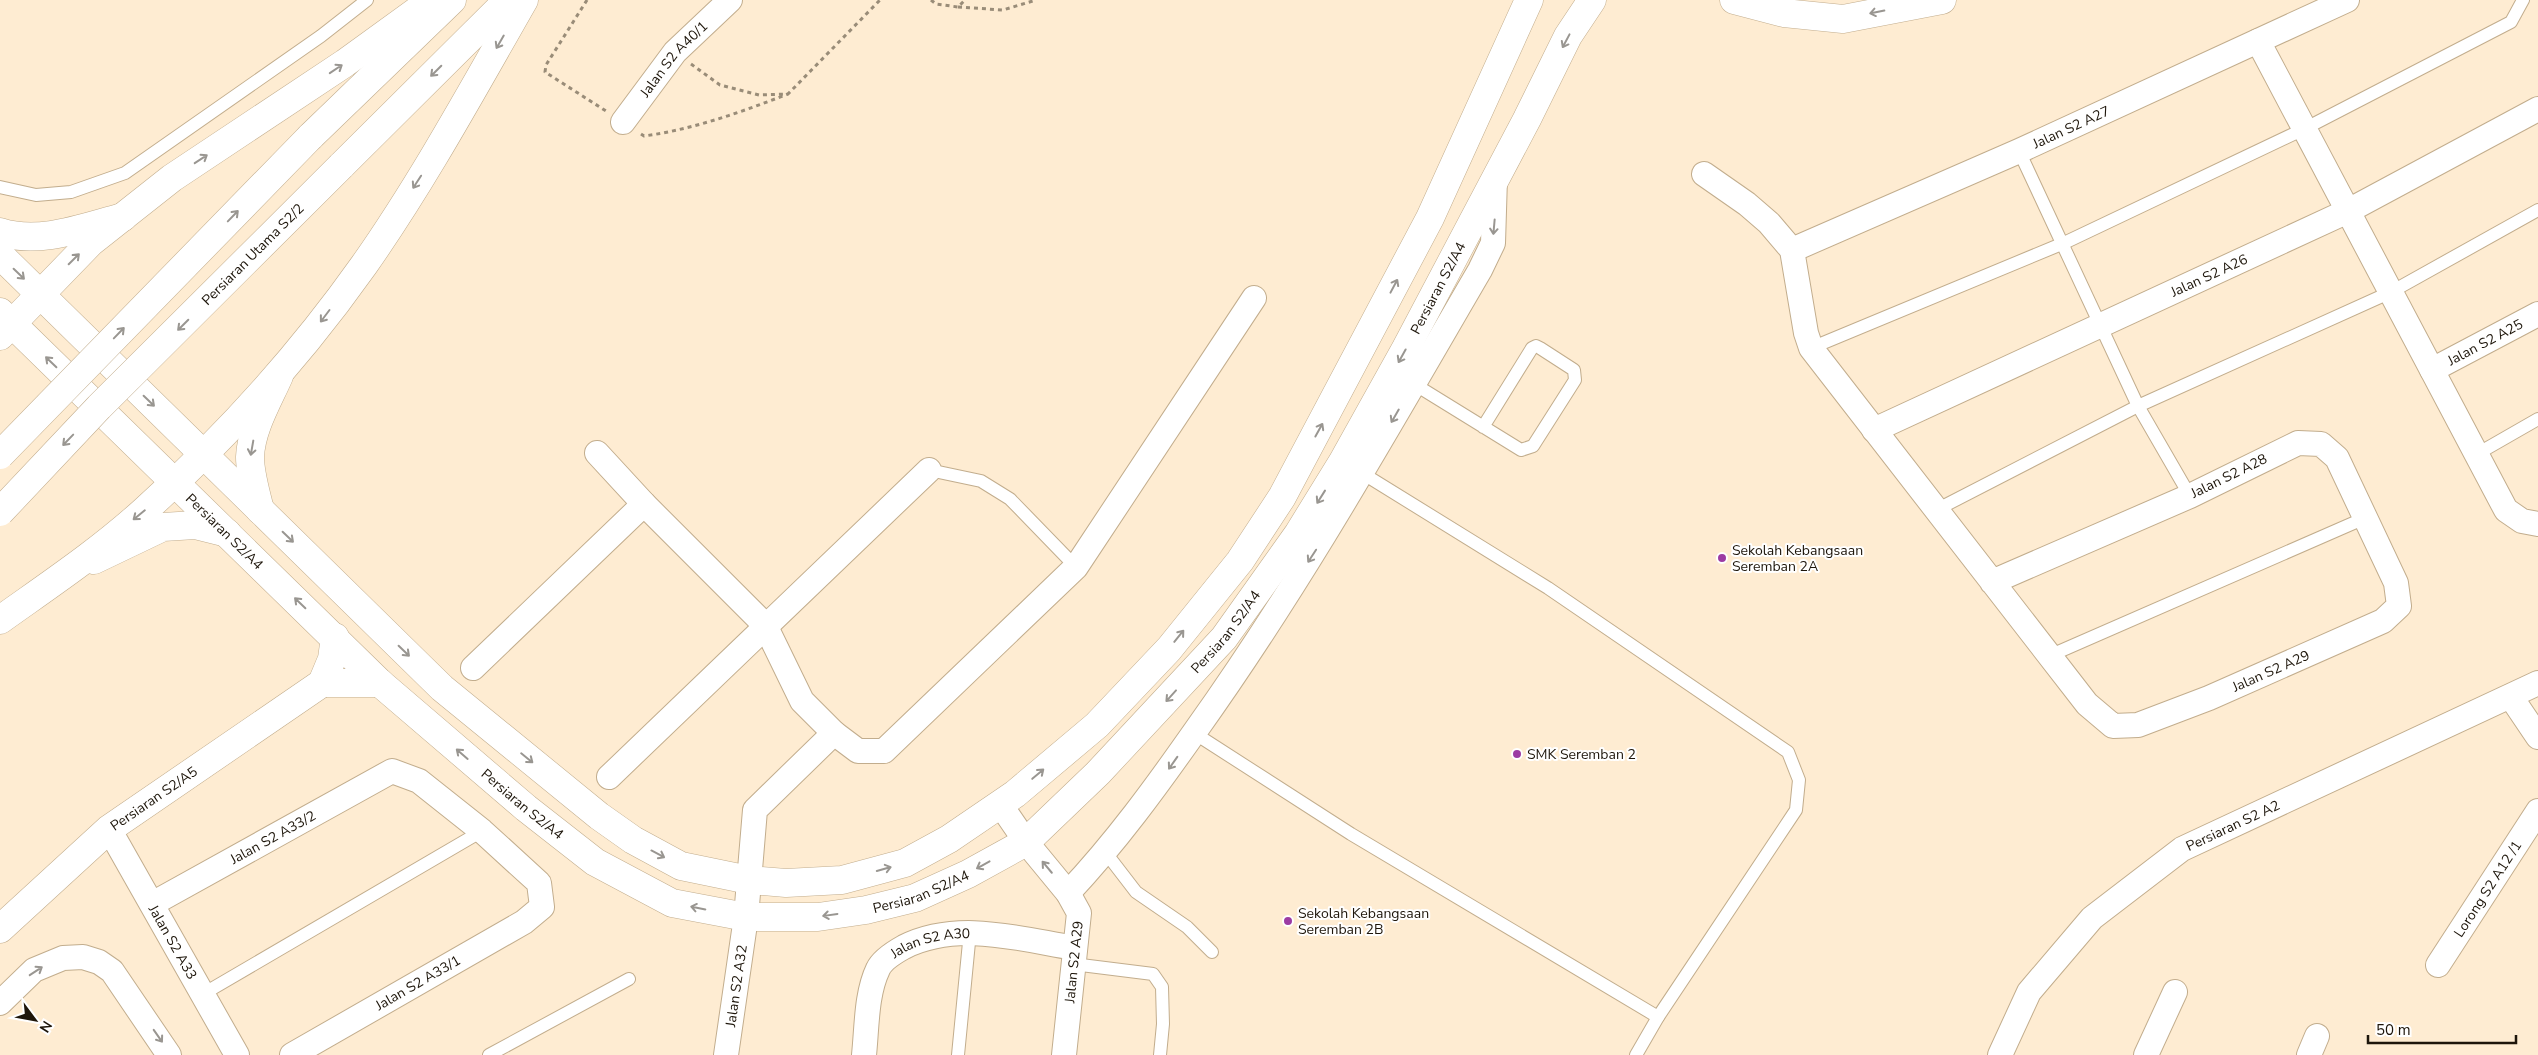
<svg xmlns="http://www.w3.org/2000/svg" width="2538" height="1055" font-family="'Nunito Sans',sans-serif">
  <rect width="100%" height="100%" fill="#feecd2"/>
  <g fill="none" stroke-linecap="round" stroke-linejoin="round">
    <defs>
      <g id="service">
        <path d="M2019,151L2138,406L2190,496"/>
        <path d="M0,187L36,195L71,192L125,173L321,36L367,0"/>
        <path d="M1811,348L2064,243L2304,129L2511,22L2523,0"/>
        <path d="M1414,384L1521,450L1533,446L1575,380L1574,370L1540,348L1536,346L1532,348L1483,427"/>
        <path d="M2477,454L2538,419"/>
        <path d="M929,470L981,481L1010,499L1076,567"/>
        <path d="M1362,473L1548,588L1788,752L1799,780L1796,810L1658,1017L1636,1055"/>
        <path d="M1936,510L2138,406L2391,292L2538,210"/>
        <path d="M2049,656L2365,518"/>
        <path d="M1194,733L1351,834L1658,1017"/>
        <path d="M1106,853L1136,892L1187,927L1212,952"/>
        <path d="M1073,964L1153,974L1162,987L1163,1024L1160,1055"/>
        <path d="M203,994L482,831"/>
        <path d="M489,1055L629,979"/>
        <path d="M958,1055L970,932"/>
      </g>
      <g id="minor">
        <path d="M2258,41L2506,510L2522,521L2538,524"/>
        <path id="s1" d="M623,122L675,52L730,0"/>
        <path id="s2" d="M1704,174L1747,204L1769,223L1792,250L1806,333L1811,348L2087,704L2113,726L2138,725L2209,698L2383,621L2399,606L2396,583L2337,458L2321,444L2298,443L2190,496L1992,582"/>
        <path id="s3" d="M1792,250L2019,151L2347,0"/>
        <path id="s4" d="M2432,370L2538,314"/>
        <path id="s5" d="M1874,430L2348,211L2538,109"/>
        <path d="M597,453L644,504L765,625L802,701L834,733"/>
        <path d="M473,668L644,504"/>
        <path d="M2511,697L2538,737"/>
        <path d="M609,777L929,470"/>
        <path d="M1000,804L1026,842L1068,893L1079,913L1064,1055"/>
        <path id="s6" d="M109,829L237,1055"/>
        <path d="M1068,893C1116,842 1156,787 1196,730C1301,583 1389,426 1480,270L1493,243L1495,178"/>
        <path id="s7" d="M152,904L392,771L419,781L482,831L539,883L542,907L524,922L292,1055"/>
        <path id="s8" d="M2438,965L2538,811"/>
        <path d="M0,1003L34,970L63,958L83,957L99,962L112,971L169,1055"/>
        <path id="s9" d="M726,1055L746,917L755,810L834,733L858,751H884L1076,567L1254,298"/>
        <path id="s10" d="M864,1055C867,1027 866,994 878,969C882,960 895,952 904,947C958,920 1019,939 1075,948"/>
        <path id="s11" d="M2000,1055L2029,992L2092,918L2182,849L2538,683"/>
        <path d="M2146,1055L2175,992"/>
        <path d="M2309,1055L2317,1036"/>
      </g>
      <g id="tertiary">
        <path d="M322,683H380"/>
        <path id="s12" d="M0,929L109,829L322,683L332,659L335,637"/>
      </g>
      <g id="secondary">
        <path d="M1734,0L1784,13L1843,19L1942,0"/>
        <path d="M0,232C40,245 84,227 123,217"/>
        <path d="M0,255L442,688L599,816L633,840L681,866L749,880L786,883L842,880L905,863L949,839L1015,794L1097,725L1169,649L1240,561L1282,497L1430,218L1529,0"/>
        <path id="s13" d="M0,312L380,683L526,808L595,862L672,903L746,917H818L866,910L915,898L968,874L1026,842L1098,773L1224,638L1298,534L1343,461L1406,348L1527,119L1568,36L1592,0"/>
        <path d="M260,510C256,493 250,474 250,457C251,429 268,401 279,376"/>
        <path d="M94,560L163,527L195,525L227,533"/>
      </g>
      <g id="primary">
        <path d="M310,137L452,0"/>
        <path d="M341,166L508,0"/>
        <path d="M0,336L91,242L172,178L345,63L432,0"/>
        <path d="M0,620C49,585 100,551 145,510C226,437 301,354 364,265C423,181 473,89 524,0"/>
      </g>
    </defs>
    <use href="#service" stroke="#c2ad8d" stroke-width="14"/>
    <use href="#minor" stroke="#c2ad8d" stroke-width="26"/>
    <use href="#tertiary" stroke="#c2ad8d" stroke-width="29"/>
    <use href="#secondary" stroke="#c2ad8d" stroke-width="29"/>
    <use href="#primary" stroke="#c2ad8d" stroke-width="29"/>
    <g stroke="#998c78" stroke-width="3" stroke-dasharray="4 4" stroke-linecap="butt">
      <path d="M587,0L546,65L545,72L606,111"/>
      <path d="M931,0L936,4L958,7L965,0"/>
      <path d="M958,7L1003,10L1036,0"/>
      <path d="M691,64L720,85L759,95L788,94L880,0"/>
      <path d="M641,134L644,136C695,129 741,112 788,94"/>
    </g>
    <use href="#service" stroke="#fff" stroke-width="12"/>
    <use href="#minor" stroke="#fff" stroke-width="24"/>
    <use href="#tertiary" stroke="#fff" stroke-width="28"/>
    <use href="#secondary" stroke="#fff" stroke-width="28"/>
    <use href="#primary" stroke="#fff" stroke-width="28"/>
    <defs>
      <g id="primary-bridge">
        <path d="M0,455L310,137"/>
        <path id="s14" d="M0,512L99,407L341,166"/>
      </g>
    </defs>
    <use href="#primary-bridge" stroke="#c2ad8d" stroke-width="29" stroke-linecap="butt"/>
    <use href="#primary-bridge" stroke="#fff" stroke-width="28"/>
  </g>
  <defs><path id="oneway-shaft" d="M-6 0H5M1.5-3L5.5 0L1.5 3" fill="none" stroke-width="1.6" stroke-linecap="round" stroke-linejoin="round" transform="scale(1.25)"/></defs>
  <g stroke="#999691">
    <use href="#oneway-shaft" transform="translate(1877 12) rotate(169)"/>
    <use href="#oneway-shaft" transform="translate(1566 41) rotate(118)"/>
    <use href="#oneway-shaft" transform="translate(500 42) rotate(120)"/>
    <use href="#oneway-shaft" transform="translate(336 69) rotate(-34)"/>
    <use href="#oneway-shaft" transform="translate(436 71) rotate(135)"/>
    <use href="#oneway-shaft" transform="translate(201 159) rotate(-33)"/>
    <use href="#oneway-shaft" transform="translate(417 182) rotate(123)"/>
    <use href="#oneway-shaft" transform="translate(233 216) rotate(-46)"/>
    <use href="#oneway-shaft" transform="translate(1494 227) rotate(95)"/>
    <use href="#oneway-shaft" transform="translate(74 259) rotate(-45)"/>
    <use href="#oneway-shaft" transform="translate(19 274) rotate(44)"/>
    <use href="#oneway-shaft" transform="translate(1394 286) rotate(-62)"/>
    <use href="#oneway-shaft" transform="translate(325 316) rotate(127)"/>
    <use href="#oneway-shaft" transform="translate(183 325) rotate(135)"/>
    <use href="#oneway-shaft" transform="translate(119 333) rotate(-46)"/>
    <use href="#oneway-shaft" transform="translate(1402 356) rotate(119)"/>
    <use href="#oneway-shaft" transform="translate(51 362) rotate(-136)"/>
    <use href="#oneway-shaft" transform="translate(149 401) rotate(44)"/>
    <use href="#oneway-shaft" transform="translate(1395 416) rotate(120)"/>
    <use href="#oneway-shaft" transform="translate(1319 430) rotate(-61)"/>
    <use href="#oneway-shaft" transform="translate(68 440) rotate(134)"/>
    <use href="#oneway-shaft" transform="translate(252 448) rotate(100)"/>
    <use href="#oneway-shaft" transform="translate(1321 497) rotate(122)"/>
    <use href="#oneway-shaft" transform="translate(139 515) rotate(141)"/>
    <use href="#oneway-shaft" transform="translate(288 537) rotate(44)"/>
    <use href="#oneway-shaft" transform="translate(1312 556) rotate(123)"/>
    <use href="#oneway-shaft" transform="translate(300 603) rotate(-136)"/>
    <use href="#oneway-shaft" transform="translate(1179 636) rotate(-51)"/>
    <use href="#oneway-shaft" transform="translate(404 651) rotate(44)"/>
    <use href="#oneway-shaft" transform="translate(1171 696) rotate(132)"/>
    <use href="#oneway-shaft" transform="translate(462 754) rotate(-139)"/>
    <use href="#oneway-shaft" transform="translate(527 758) rotate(39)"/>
    <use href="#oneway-shaft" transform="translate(1173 763) rotate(125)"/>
    <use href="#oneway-shaft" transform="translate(1038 774) rotate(-40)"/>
    <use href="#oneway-shaft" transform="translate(658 854) rotate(28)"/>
    <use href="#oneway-shaft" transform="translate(983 865) rotate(151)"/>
    <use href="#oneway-shaft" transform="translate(1047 867) rotate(-130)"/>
    <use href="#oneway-shaft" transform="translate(884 869) rotate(-16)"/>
    <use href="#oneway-shaft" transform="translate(698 908) rotate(-169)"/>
    <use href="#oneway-shaft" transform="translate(830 915) rotate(172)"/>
    <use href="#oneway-shaft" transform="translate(36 971) rotate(-33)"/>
    <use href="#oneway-shaft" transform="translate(158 1036) rotate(55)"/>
  </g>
  <g fill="#9c3ba3" stroke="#fff" stroke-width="2">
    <circle cx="1722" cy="558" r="5"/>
    <circle cx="1517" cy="754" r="5"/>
    <circle cx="1288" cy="921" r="5"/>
  </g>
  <g text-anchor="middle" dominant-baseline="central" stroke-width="4" stroke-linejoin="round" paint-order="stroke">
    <g font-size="14" fill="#1d150a" stroke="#fff">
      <text stroke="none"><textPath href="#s1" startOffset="81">Jalan S2 A40/1</textPath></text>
      <text stroke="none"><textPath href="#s3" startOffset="305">Jalan S2 A27</textPath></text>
      <text stroke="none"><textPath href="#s14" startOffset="361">Persiaran Utama S2/2</textPath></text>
      <text stroke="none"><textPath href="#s5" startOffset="369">Jalan S2 A26</textPath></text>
      <text stroke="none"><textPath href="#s13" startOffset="1964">Persiaran S2/A4</textPath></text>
      <text stroke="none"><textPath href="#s4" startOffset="60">Jalan S2 A25</textPath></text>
      <text transform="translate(2229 476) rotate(-26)">Jalan S2 A28</text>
      <text stroke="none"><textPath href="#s13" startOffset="314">Persiaran S2/A4</textPath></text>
      <text stroke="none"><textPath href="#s13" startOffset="1559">Persiaran S2/A4</textPath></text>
      <text stroke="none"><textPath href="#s2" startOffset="870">Jalan S2 A29</textPath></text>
      <text stroke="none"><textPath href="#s12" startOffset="202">Persiaran S2/A5</textPath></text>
      <text stroke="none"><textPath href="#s13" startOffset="718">Persiaran S2/A4</textPath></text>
      <text stroke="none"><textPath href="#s11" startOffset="336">Persiaran S2 A2</textPath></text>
      <text stroke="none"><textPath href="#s7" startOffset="138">Jalan S2 A33/2</textPath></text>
      <text stroke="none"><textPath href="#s8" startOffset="91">Lorong S2 A12 /1</textPath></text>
      <text stroke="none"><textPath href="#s13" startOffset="1152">Persiaran S2/A4</textPath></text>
      <text stroke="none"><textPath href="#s6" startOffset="130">Jalan S2 A33</textPath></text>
      <text stroke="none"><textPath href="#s10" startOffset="149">Jalan S2 A30</textPath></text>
      <text transform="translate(1074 962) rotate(-84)">Jalan S2 A29</text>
      <text transform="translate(418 983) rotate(-30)">Jalan S2 A33/1</text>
      <text stroke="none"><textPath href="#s9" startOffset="70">Jalan S2 A32</textPath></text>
    </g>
    <g font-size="14" fill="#1d150a" stroke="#fff" text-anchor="start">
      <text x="1732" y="550">Sekolah Kebangsaan<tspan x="1732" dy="16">Seremban 2A</tspan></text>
      <text x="1527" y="754">SMK Seremban 2</text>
      <text x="1298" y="913">Sekolah Kebangsaan<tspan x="1298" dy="16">Seremban 2B</tspan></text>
    </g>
  </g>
  <g transform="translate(35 1020) rotate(122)" stroke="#ffffff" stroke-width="4" paint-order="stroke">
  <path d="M0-4L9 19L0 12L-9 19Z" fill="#1d150a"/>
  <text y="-8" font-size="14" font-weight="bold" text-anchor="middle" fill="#1d150a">N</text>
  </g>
  <path d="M2368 1035v8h148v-8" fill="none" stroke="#1d150a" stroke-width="2.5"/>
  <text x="2376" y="1035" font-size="15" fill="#1d150a" stroke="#ffffff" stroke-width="4" paint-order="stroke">50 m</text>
</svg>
